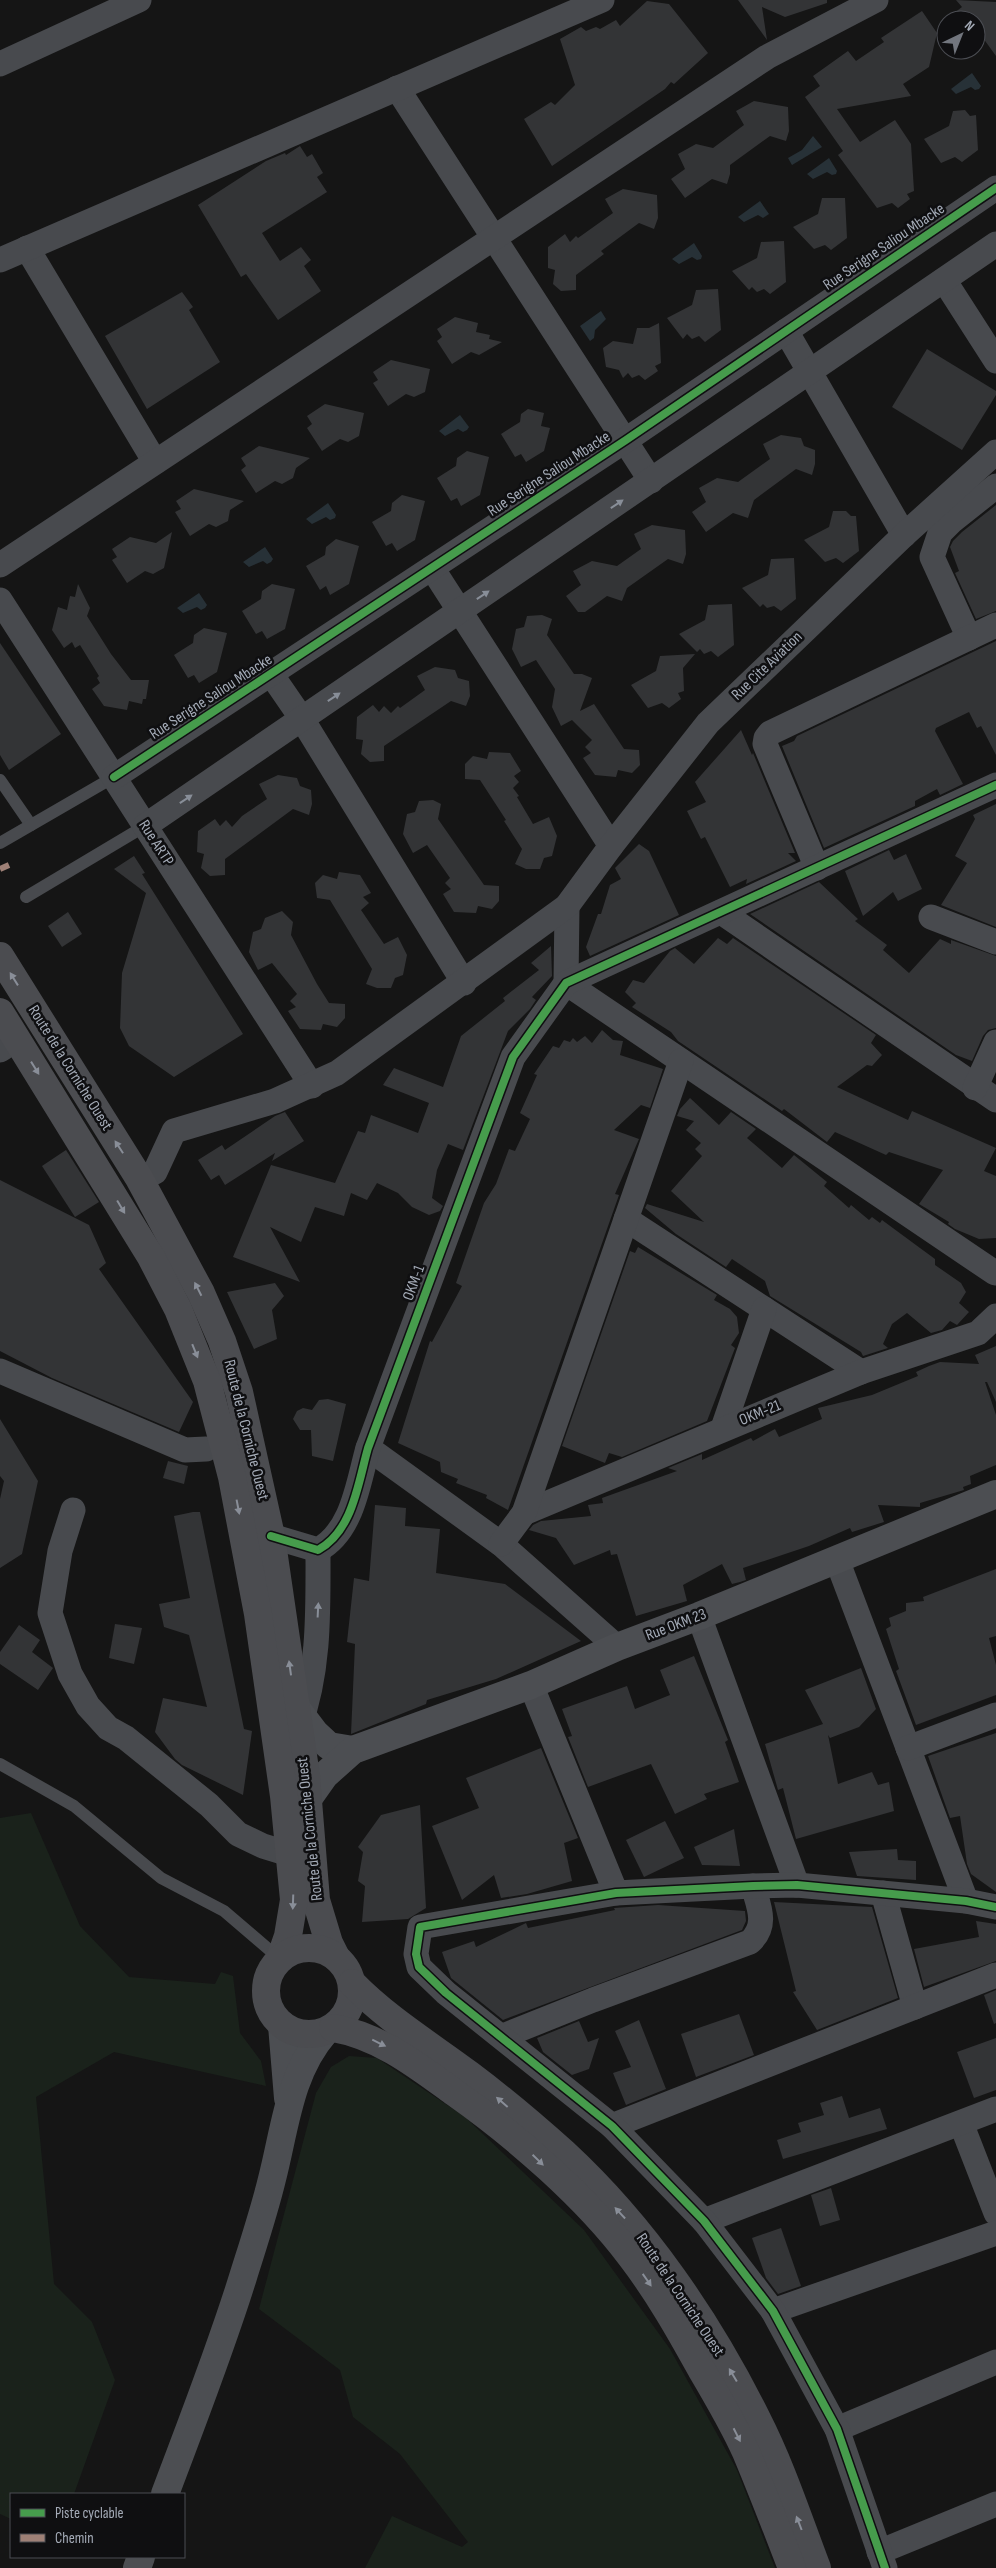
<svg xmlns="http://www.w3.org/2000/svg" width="996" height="2568" font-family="'Sofia Sans Condensed',sans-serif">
  <rect width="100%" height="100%" fill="#151515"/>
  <g fill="#1a221b">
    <path d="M31,1813L80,1926L129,1977L215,1984L221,1972L233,1976L240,2033L261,2061L266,2086L114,2052L36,2097L54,2284L92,2322L115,2380L74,2494H11V2519L0,2514V1818Z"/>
    <path d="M349,2056L377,2058L465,2117L584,2230L670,2349L737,2470L775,2568H365L392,2516L462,2547L468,2542L400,2454L353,2417L340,2370L259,2309L316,2093L331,2067Z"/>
  </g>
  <g fill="#273137">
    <path d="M972,73L981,86L979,89L975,90L971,87L956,94L951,89Z"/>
    <path d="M813,136L822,147L792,165L788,158L802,150Z"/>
    <path d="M829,158L837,171L836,174L832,175L827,172L813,179L807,174Z"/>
    <path d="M760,201L769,214L763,218L758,215L744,222L738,217Z"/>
    <path d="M694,243L702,256L701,259L697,260L692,257L679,264L672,259Z"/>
    <path d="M601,311L606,319L595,330L594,338L590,341L580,326Z"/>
    <path d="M460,415L469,427L467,430L463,432L458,429L445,436L439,431Z"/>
    <path d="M328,503L336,515L335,518L330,520L326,517L312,524L306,519Z"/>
    <path d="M265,547L273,559L271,562L267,564L263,561L249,567L243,562Z"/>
    <path d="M199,593L207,605L205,608L201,610L197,607L183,613L177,608Z"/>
  </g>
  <g fill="#333436">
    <path d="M738,0H827V3L785,17L762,7L767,40Z"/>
    <path d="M956,0L996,2V56L983,38L976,43V20H945L962,7Z"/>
    <path d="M647,1L669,4L708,53L674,84L671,82L665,89L552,166L524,119L551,102L555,105L575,85L560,39L581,27L586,31L596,27L600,29L616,20L620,26Z"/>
    <path d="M922,11L937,33L929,67L903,84L911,96L837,109L860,142L895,120L911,144L914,191L907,194L910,199L898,208L892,203L877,208L838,155L843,151L805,97L820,86L813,76L848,51L856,61L884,42L881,38Z"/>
    <path d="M754,101L788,107L789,131L786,141L770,136L730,165V174L727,184L712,179L685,198L671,179L685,169L678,154L696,144L713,148L744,125L736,111Z"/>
    <path d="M965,110L970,116L976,115L978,150L962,162L955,157L941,163L924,139L949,126L953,111Z"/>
    <path d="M300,146L307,157L312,154L323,173L317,177L327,192L262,233L280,261L301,247L311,260L304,266L321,291L278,320L246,274L241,277L198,205L266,161L285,153L286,155Z"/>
    <path d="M623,189L657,195L658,218L654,229L639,223L601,251L604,254L576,275V290L561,291L553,284L555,270L548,268V247L565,234L570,242L576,236L578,238L613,213L605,199Z"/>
    <path d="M822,198H845L847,238L831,250L825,245L814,249L793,227L818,214Z"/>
    <path d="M784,241L786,282L770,294L764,289L757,292L752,287L749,290L732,271L757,258L761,242Z"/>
    <path d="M718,289L721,330L705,342L699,336L692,339L687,334L683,339L667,318L692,305L696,290Z"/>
    <path d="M182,292L193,307L189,310L220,362L147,409L105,336Z"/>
    <path d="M455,317L478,323L476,332L490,335L489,339L502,342L479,355L471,352L452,364L437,341L442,337L437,329Z"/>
    <path d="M659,323L661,363L655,366L658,371L645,380L639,375L632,378L628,373L623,378L619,370L606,367L603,348L613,341L633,344L637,328H649Z"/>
    <path d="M927,349L996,391V395L962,450L892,407Z"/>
    <path d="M391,360L430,369L425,392L414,397L406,394L388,406L373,383L378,380L373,372Z"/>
    <path d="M325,404L364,413L359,436L348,442L340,439L322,451L307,428L312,424L307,416Z"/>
    <path d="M528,409L544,413L541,426L550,428L544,451L526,462L521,454L515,457L501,434L520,422L521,414Z"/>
    <path d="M781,435L801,438L804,446L815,450V464L812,475L796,469L754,500L748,518L733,513L706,532L692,512L706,502L699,488L717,478L738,482L770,459L763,444Z"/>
    <path d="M259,446L310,458L296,468L293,478L282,484L275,481L256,493L241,470L246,466L241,458Z"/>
    <path d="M467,451L489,457L480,495L461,506L457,498L451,501L437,478L456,466L457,458Z"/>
    <path d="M194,489L244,501L230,510L228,521L216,527L209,524L190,536L175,512L181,509L176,501Z"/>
    <path d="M402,495L425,501L415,540L397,551L392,543L386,546L372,522L391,511L392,503Z"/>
    <path d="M996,505V611L976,619L955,573L959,571L950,547L953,541L962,532Z"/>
    <path d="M833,511H846L851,516H856L859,551L843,563L836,558L825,562L804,540L829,527Z"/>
    <path d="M652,525L685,530L686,554L683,564L668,559L627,588L622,601L607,596L585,612H578L566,596L581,585L573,571L592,561L617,566L641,549L634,534Z"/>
    <path d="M172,532L164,568L153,574L145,571L127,583L112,560L117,557L112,549L130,537L156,543Z"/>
    <path d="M336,539L359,546L349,584L330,595L326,586L320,590L306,566L325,555L326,547Z"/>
    <path d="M794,558L796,599L781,611L774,606L767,608L763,604L760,607L742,588L768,575L771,559Z"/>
    <path d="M78,584L90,608L87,616L111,654L131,680H149L146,699H143L142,704L129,701L127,710L104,706L92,689L100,683L97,678L99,676L80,645L75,648L72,642L64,648L52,630L58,607L67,610L70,596L75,597Z"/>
    <path d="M272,584L295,589L285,629L267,639L262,631L256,634L242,611L261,599L262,591Z"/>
    <path d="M732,604L734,645L718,657L711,651L704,654L700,649L697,652L679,634L705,620L708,605Z"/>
    <path d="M542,615L552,619L547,635L574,674H582L592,678L580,711L594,704L624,749L639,750L640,765L632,773L618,770L616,777L595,775L583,758L591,753L585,747L592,740L572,720L561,726L552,707L555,689L536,660L521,667L512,649L516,629L524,627L527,616Z"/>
    <path d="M204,628L227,633L217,672L199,683L194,675L188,678L174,655L193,643L194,635Z"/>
    <path d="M996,641V755L981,726L977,728L969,712L936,728L935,731L963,784L940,795L937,789L915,801V806L824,848L782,746L794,741L797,736Z"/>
    <path d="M0,643L61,734L9,770L0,755Z"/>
    <path d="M695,654L683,668L684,691L678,693L681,699L669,708L662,703L648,708L631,685L656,671L660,656Z"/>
    <path d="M435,667L455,670L458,678L469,681L470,696L466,706L451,701L384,746V761L370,762L361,754L363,740L356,739L357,717L373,705L379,712L384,706L391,713L398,706L400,708L425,690L417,676Z"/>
    <path d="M741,730L752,755L753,753L795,853H788L796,861L746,884L747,879L730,887L705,837L701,839L687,811L706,802L695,782Z"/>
    <path d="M489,752L510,753L521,771L514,776L519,782L513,788L519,796L517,797L533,824L549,817L557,836L552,856L544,858L540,869H526L515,864L522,849L504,821L506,820L480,780L465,779V764L473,756L487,759Z"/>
    <path d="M278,775L297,778L300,786L311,790L312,804L309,815L293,809L225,859V875L210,876L201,868L204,854L197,852L198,831L215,819L220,826L226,820L232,827L242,816L267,799L259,784Z"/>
    <path d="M433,800L441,804L438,819L484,885L499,886V901L492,909L478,906L476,913L454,912L443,894L451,889L445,883L450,878L427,845L413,853L403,834L407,814L415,812L419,801Z"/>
    <path d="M996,804V927L941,905L967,863L955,856L975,819L973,815Z"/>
    <path d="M639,844L649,851L679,915L590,956L586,947L598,914H601L610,885L621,879L615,868Z"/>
    <path d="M889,850L894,860L906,854L922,889L898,901L893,892L863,916L845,871Z"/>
    <path d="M134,856L145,873L142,874L243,1034L174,1077L129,1046L120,1028L122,973L146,893L114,869Z"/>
    <path d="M339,872L360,875L371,893L363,897L369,903L361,910L384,944L398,937L407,955L403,975L395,978L391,988H377L366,984L372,969L330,900L317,898L315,883L323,875L337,879Z"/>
    <path d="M819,882L858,919L855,921L887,945L883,950L909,973L940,939L951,944V940L996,956V1028L988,1030L983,1036L972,1061L956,1055L750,914Z"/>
    <path d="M282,911L293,922L291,935L317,984L329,1003L345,1004V1018L337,1027L323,1024L321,1030L300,1029L288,1011L296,1007L290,1001L297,994L272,963L258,970L249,952L253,932L261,929L265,918Z"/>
    <path d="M68,912L82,934L62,947L48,926Z"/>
    <path d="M718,938L727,944L733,938L876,1035L871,1043L882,1055L872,1066L867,1065L837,1087L908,1120L912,1111L996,1148L984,1171L996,1176V1238L979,1239L955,1229L948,1224L949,1222L919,1204L943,1170L889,1152L886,1155L835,1132L827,1142L784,1109L782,1111L678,1041L671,1032L632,1007L636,1003L625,992L633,980L644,983L670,951L675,948L694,964Z"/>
    <path d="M551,946L552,976L532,997L536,1000L530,1009L508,1031L463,1150L448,1144L437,1170L432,1198L443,1206L440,1211L429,1215L412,1207L398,1193L377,1183L367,1200L351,1193L344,1216L315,1207L301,1242L270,1227L300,1282L233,1257L271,1165L335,1183L358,1131L365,1133L371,1115L418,1133L429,1103L383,1085L394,1068L443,1087L461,1036L505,1001L503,998L539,970L531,963Z"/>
    <path d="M602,1030L613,1040L623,1041L620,1055L663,1069L650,1108L641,1105L614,1130L639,1139L615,1194L619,1195L508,1510L486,1498L487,1495L456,1483L458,1479L441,1472L440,1462L398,1443L430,1341L432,1342L462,1286L456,1283L484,1203L496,1184L509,1149L515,1151L530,1119L520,1113L537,1075L534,1074L553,1046L559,1048L564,1040L570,1042L573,1038L577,1042L585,1036L592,1043Z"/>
    <path d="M690,1098L719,1125L731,1112L756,1129L747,1138L782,1168L794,1155L827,1182L824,1186L849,1208L851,1205L869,1220L872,1217L880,1223L882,1220L920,1248L935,1259V1265L961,1283L966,1292L959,1303L969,1312L957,1325L950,1321L942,1330L931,1333L907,1313L892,1324L883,1344L888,1348L863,1356L861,1352L770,1296L765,1281L732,1259L726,1267L676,1234L645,1208L647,1204L704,1222L671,1191L702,1156L695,1149L701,1143L686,1130L694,1121L677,1116L680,1109Z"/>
    <path d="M285,1112L304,1141L272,1161L275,1153L225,1185L219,1175L211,1180L198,1160L222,1145L225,1150L275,1116Z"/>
    <path d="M66,1150L99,1202L75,1217L42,1166Z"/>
    <path d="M0,1180L89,1225L106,1263L99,1269L193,1402L179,1432L52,1378L0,1351Z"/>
    <path d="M638,1247L717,1295L714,1300L730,1309L737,1317L739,1333L731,1345L735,1348L707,1421L622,1457L609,1453L605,1463L562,1446L630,1251L635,1253Z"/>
    <path d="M275,1283L284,1296L272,1310L277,1339L254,1349L227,1292Z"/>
    <path d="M996,1346V1402L987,1382H985L996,1415V1465L970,1476L971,1484L963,1487L964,1490L920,1503V1507L878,1505L884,1522L852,1532L850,1528L809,1546L743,1568L746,1580L740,1582L732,1584L722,1564L683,1585L687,1601L636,1616L617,1554L611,1555L610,1550L574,1565L556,1538L529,1530L533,1525L541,1521L591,1516L588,1505L603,1503L602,1498L677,1471L668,1468L702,1454V1460L751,1438L753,1441L775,1429L779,1437L822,1419L818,1408L872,1395L918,1376L916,1372L929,1366L940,1362L979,1364L975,1355Z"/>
    <path d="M328,1399L346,1404L333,1461L312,1456L311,1430H300L293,1419L297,1411L303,1408L312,1410L319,1400Z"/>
    <path d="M0,1419L38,1481L22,1554L0,1568V1499L4,1481L0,1476Z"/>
    <path d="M168,1461L188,1466L184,1484L163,1478Z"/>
    <path d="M375,1505L406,1508L405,1526L440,1529L436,1573L505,1584L581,1641L496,1679L427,1700L426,1704L351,1734L355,1644L347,1642L354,1578L369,1581Z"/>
    <path d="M193,1512H200L244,1729L252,1731L243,1795L182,1765L175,1759L155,1732L163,1698L207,1707L189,1635L164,1627L159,1604L190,1598L174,1516Z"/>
    <path d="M996,1569V1636L989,1638L996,1665V1695L916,1725L896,1671L899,1669L886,1629L891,1626L889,1618L906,1611V1603L924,1601L923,1597Z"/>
    <path d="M115,1624L142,1628L134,1664L109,1658Z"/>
    <path d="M19,1625L40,1640L32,1652L53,1668L38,1690L0,1664V1652Z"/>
    <path d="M694,1656L728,1740L725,1742L739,1782L704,1794L707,1799L675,1814L651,1764L588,1787L568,1737L572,1736L562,1709L627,1686L635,1709L670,1695L660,1670Z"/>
    <path d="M861,1668L876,1709L859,1727L830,1738L828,1735L838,1784L872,1772L878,1785L889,1782L894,1811L796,1839L783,1788L778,1790L765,1744L823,1724L805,1690Z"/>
    <path d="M996,1733V1892L971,1874L967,1864L960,1816L950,1818L928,1756Z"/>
    <path d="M541,1748L578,1838L564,1843L572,1881L527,1894L501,1898L494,1875L462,1900L432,1826L479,1808L466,1778Z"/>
    <path d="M420,1805L426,1908L408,1919L362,1922L365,1886L358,1881L363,1852L358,1847L381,1815Z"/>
    <path d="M665,1821L684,1858L644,1877L626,1840Z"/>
    <path d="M734,1829L740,1866L702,1865L694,1847Z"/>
    <path d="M897,1849L898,1860L916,1861V1880L857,1876L849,1852Z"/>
    <path d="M774,1902L872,1907L898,1998L817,2030L793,1992L796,1991Z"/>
    <path d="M658,1905L745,1911L746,1921L742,1930L503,2020L451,1978L442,1952L474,1941L476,1947L526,1923L528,1928L615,1910L614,1908Z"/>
    <path d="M976,1921L996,1924V1961L924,1987L914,1949L979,1937Z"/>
    <path d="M996,1990V2023L994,2024L984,1995Z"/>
    <path d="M739,2014L754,2055L696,2077L681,2034Z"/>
    <path d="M639,2020L666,2089L626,2105L613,2073L631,2067L615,2031Z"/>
    <path d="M579,2021L588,2042L599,2038L589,2069L572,2075L543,2052L537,2038Z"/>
    <path d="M996,2038V2090L974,2098L957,2052Z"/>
    <path d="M842,2096L849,2118L880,2108L887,2129L783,2159L777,2140L801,2132L798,2123L824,2115L820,2103Z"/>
    <path d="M831,2188L840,2220L820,2226L811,2195Z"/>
    <path d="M781,2228L801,2286L778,2294L766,2278L752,2238Z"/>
  </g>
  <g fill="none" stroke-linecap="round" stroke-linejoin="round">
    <g stroke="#484a4e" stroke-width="12">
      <path d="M0,780L31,825"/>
      <path d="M0,843L114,777"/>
      <path d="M26,897L145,826"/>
      <path d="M0,1764L74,1806L161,1878L224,1911L280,1959"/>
    </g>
    <g stroke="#484a4e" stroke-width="25">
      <path d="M0,64L139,0"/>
      <path d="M397,88L651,481"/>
      <path d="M27,248L155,462"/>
      <path d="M0,260L602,0"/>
      <path d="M944,280L996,361"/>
      <path d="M786,331L904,535"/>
      <path d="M0,565L767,57L876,0"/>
      <path d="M432,568L611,846"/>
      <path d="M0,600L312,1086"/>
      <path d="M969,638L932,557L940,533L952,521L996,486"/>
      <path d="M271,674L302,719L464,983"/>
      <path d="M114,777L626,440L996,188"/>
      <path d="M145,826L996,244"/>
      <path d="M817,868L765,744L766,738L770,733L996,625"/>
      <path d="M721,912L996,1100"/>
      <path d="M931,917L996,942"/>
      <path d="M566,983L995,1273"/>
      <path d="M566,983L567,906"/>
      <path d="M0,1050L17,1039"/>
      <path d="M975,1088L996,1042"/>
      <path d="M139,1178L155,1172L174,1131L275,1101L337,1073L567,906L611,846L708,723L904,535L996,452"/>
      <path d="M626,1219L861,1372"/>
      <path d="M0,1371L185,1450L206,1449"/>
      <path d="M723,1428L764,1309"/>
      <path d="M368,1448L501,1544L617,1647"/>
      <path d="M73,1510L60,1551L50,1613L70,1674L88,1706L108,1728L126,1738L209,1805L238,1834L263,1846L289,1854"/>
      <path d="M524,1513L861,1372L978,1333L996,1316"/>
      <path d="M271,1536L318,1550C353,1531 358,1483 368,1448L513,1057L566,983L996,785"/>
      <path d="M501,1544L524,1513L681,1061"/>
      <path d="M837,1560L966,1901"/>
      <path d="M699,1616L797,1885"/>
      <path d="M531,1685L616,1893"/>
      <path d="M299,1727C320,1670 318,1609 318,1550"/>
      <path d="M908,1748L996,1715"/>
      <path d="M883,1893L915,2007"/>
      <path d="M503,2036L593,2000L750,1942C768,1925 759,1907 753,1886"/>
      <path d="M961,2123L996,2213"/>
      <path d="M612,2126L996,1975"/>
      <path d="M704,2221L996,2109"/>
      <path d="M773,2311L996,2233"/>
      <path d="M837,2429L996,2362"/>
      <path d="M879,2552L996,2504"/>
      <path d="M885,2568L837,2429L773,2311L704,2221L612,2126L446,1993L419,1967L416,1954L420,1927L616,1893L753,1886L797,1885L966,1901L996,1907"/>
    </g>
    <g stroke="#4c4e52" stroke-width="28">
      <path d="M296,1708L315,1733L329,1746L353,1750"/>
      <path d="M308,1799L325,1775L353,1750L531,1685L617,1647L699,1616L996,1494"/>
      <path d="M282,2025L288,2098"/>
      <path d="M165,2494C192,2422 220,2351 243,2277C253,2245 264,2212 272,2179C285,2129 289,2073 325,2032"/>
      <path d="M137,2568L141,2557"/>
    </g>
    <g stroke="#4b4c50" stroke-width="28">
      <path d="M0,956L139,1178L201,1293L222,1341L239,1392L271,1536L306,1776L316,1900L329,1943L336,1957"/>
      <path d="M0,1012L151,1257L178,1309L207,1381L232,1477L258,1614L284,1796L294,1900L288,1936L280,1959"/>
      <circle cx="309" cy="1991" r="43"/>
      <path d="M352,1983C387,2019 430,2045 470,2075C502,2099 534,2126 564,2153C644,2227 709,2322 757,2419C781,2466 798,2518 817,2568"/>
      <path d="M333,2028C380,2036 418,2066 455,2093C516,2136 587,2198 631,2257C658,2292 680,2331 701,2369C717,2396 733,2423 746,2452C762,2490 777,2529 792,2568"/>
    </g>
    <path stroke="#9e8076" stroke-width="6" stroke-dasharray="12 6" stroke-linecap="butt" d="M0,869L9,865"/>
    <defs>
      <g id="cycleway">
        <path d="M114,777L626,440L996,188"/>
        <path d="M271,1536L318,1550C353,1531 358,1483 368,1448L513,1057L566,983L996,785"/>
        <path d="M885,2568L837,2429L773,2311L704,2221L612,2126L446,1993L419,1967L416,1954L420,1927L616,1893L753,1886L797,1885L966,1901L996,1907"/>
      </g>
    </defs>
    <use href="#cycleway" stroke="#0f0f11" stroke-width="11"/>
    <use href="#cycleway" stroke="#469c4c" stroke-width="8"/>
  </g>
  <defs><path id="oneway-solid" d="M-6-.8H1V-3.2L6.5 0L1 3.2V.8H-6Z" transform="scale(1.25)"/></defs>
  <g fill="#888e98">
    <use href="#oneway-solid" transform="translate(617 504) rotate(-34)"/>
    <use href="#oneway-solid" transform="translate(483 595) rotate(-34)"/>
    <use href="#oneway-solid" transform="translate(334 697) rotate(-34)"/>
    <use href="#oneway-solid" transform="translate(186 799) rotate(-34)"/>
    <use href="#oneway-solid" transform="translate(318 1610) rotate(-87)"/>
  </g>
  <g fill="#898e98">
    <use href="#oneway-solid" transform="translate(14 979) rotate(-122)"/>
    <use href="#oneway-solid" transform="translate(35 1068) rotate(58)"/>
    <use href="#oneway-solid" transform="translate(119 1147) rotate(-123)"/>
    <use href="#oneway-solid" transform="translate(121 1207) rotate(59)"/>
    <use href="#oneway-solid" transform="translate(198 1289) rotate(-117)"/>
    <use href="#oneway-solid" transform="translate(195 1351) rotate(68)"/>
    <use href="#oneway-solid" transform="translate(238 1507) rotate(79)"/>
    <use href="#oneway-solid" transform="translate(290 1668) rotate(-98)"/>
    <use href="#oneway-solid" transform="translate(293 1902) rotate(92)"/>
    <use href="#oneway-solid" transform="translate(379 2043) rotate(26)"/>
    <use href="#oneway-solid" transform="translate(502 2102) rotate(-139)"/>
    <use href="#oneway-solid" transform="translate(538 2160) rotate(44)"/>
    <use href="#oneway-solid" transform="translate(620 2213) rotate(-133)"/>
    <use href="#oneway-solid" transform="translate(647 2280) rotate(55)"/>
    <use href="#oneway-solid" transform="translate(733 2375) rotate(-121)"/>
    <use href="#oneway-solid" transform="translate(737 2435) rotate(63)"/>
    <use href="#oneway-solid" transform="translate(799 2523) rotate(-111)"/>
  </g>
  <g text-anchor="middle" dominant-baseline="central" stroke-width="5" stroke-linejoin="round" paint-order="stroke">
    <g font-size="16" fill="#a4abb7" stroke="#0f0f11">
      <text transform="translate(884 247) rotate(-34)">Rue Serigne Saliou Mbacke</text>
      <text transform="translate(549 474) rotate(-33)">Rue Serigne Saliou Mbacke</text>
      <text transform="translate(767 666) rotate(-44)">Rue Cite Aviation</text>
      <text transform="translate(211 697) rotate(-33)">Rue Serigne Saliou Mbacke</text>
      <text transform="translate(156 843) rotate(57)">Rue ARTP</text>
      <text transform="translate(70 1068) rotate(58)">Route de la Corniche Ouest</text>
      <text transform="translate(414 1283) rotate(-70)">OKM-1</text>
      <text transform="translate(760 1413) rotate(-22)">OKM-21</text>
      <text transform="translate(246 1430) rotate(76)">Route de la Corniche Ouest</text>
      <text transform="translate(676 1625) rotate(-21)">Rue OKM 23</text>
      <text transform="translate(310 1829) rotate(-96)">Route de la Corniche Ouest</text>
      <text transform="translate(680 2295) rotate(56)">Route de la Corniche Ouest</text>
    </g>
  </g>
  <rect x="10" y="2493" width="175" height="65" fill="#0f0f11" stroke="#4b4d53"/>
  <rect x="20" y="2509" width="25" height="8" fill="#469c4c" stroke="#4b4d53"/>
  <text x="55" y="2518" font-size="15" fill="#a4abb7">Piste cyclable</text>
  <rect x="20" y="2534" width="25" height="8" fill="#9e8076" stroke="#4b4d53"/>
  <text x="55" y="2543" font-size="15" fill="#a4abb7">Chemin</text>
  <g transform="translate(961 35) rotate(43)"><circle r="24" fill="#0f0f11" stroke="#4b4d53"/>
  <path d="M0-4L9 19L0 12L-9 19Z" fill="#72767e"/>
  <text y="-8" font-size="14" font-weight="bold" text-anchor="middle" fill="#a4abb7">N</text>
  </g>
</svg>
